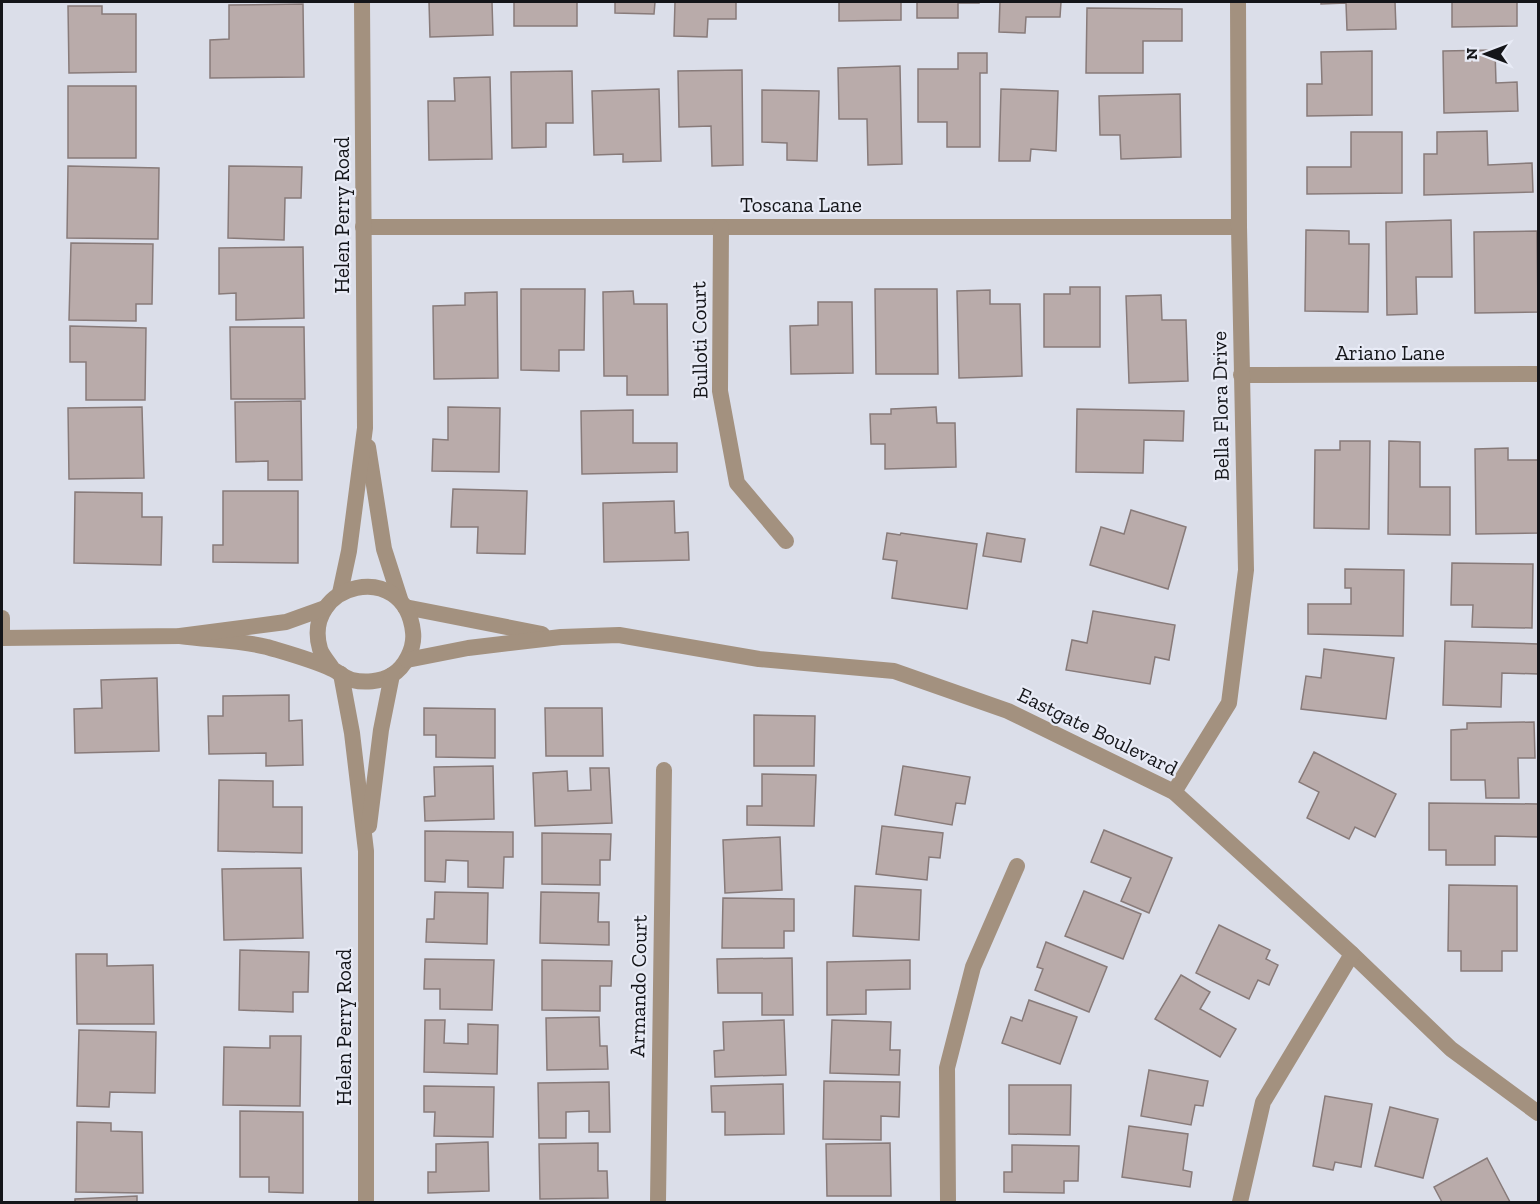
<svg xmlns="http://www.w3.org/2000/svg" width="1540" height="1204" font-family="'Zilla Slab',serif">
  <rect width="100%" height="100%" fill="#dbdee9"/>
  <g fill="#b9abaa" stroke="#887b7a" stroke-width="1.5">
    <path d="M429,2H492L493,35L430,37Z"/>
    <rect x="514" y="2" width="63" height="24"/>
    <path d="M615,2H655L654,14L615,13Z"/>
    <path d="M675,2H736V19H708L707,37L674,36Z"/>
    <path d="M839,2H901V20L839,21Z"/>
    <path d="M917,2H979V3H958V18H917Z"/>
    <path d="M1000,2H1061L1060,17H1026L1025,33L999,32Z"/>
    <path d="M1321,2H1395L1396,29L1347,30L1346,3L1321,4Z"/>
    <path d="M1452,2H1517V26L1452,27Z"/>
    <path d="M303,4L304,77L210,78V40L229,39V5Z"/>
    <path d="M68,6H102V14H136V72L69,73Z"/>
    <path d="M1087,8L1182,9V41H1143V73H1086Z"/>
    <path d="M1495,50L1496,83L1517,82L1518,111L1444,113L1443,51Z"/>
    <path d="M1372,51V115L1307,116V84H1322L1321,52Z"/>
    <path d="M958,53H987V73H980V147H947V122H918V69H958Z"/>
    <path d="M900,66L902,164L868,165L867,119H839L838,68Z"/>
    <path d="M742,70L743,165L712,166L711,126L679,127L678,71Z"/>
    <path d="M572,71L573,123H546V147L512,148L511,72Z"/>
    <path d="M490,77L492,159L429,160L428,101H455L454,78Z"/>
    <rect x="68" y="86" width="68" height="72"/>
    <path d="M659,89L661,161L623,162V154L594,155L592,91Z"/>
    <path d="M1001,89L1058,91L1056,151L1031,149L1030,161H999Z"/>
    <path d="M762,90L819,91L817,161L787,160V143L762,142Z"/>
    <path d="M1180,94L1181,157L1121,159L1120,135H1100L1099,96Z"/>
    <path d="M1487,131L1488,165L1532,163L1533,192L1424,195V154H1437V132Z"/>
    <path d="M1351,132H1402V193L1307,194V167H1351Z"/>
    <path d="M68,166L159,168L158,239L67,238Z"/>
    <path d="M229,166L302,167L301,198H285L284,240L228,238Z"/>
    <path d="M1451,220L1452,277H1416L1417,314L1387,315L1386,222Z"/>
    <path d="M1306,230L1349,231V244H1369L1368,312L1305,311Z"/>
    <path d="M1537,231L1538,312L1475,313L1474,232Z"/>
    <path d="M71,243L153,244L152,304H136V321L69,320Z"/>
    <path d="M303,247L304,318L236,320V293L219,294V248Z"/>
    <path d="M1070,287H1100V347H1044V294H1070Z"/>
    <path d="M521,289H585L584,350H559V371L521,370Z"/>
    <path d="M875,289H937L938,374H876Z"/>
    <path d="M990,290V304H1020L1022,376L959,378L957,291Z"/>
    <path d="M633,291L634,304H667L668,395H627V376H604L603,292Z"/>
    <path d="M497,292L498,378L434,379L433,306L465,305V293Z"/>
    <path d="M1161,295L1162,320H1186L1188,381L1129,383L1126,296Z"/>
    <path d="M818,302H852L853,373L791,374L790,326L818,325Z"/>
    <path d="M70,326L146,328L145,400H86V362H70Z"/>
    <path d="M230,327H304L305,399H231Z"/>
    <path d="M301,401L302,480H268V461L236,462L235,402Z"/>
    <path d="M142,407L144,478L69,479L68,408Z"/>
    <path d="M448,407L500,408L499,472L432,471L433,439L448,440Z"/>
    <path d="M936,407L937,423H955L956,467L885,469V444H871L870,414H891V409Z"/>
    <path d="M1077,409L1184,411L1183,441L1144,440L1143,473L1076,472Z"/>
    <path d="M633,410V443H677V472L582,474L581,411Z"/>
    <path d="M1340,441H1370L1369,529L1314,528L1315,450H1340Z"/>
    <path d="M1389,441L1420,442V487H1450V535L1388,534Z"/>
    <path d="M1508,448V460H1538V533L1476,534L1475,449Z"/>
    <path d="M453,489L527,491L525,554L477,553L478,527H451Z"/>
    <path d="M223,491H298V563L213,562V545H223Z"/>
    <path d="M75,492L142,493V517H162L161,565L74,563Z"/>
    <path d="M674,501L675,533L688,532L689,560L604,562L603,503Z"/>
    <path d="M1131,510L1186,527L1168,589L1090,565L1101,527L1124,534Z"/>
    <path d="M887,533L900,535L901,533L977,544L967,609L892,598L897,561L883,559Z"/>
    <path d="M987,533L1025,539L1021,562L983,556Z"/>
    <path d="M1452,563L1533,564L1532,628L1472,627L1473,605H1451Z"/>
    <path d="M1345,569L1404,570L1403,636L1308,634V604H1351V588H1345Z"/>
    <path d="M1093,611L1175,625L1169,660L1155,657L1150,684L1066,670L1072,640L1087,643Z"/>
    <path d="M1445,641L1538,644V674L1502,673L1501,707L1443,705Z"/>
    <path d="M1324,649L1394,658L1386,719L1301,709L1306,676L1321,678Z"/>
    <path d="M157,678L159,751L75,753L74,709L102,708L101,680Z"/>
    <path d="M289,695V721L302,720L303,765L266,766V753L209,754L208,716H223V696Z"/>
    <path d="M424,708L495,709V758L436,757V735H424Z"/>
    <path d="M545,708H602L603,756H546Z"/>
    <path d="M754,715L815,716L814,766H754Z"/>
    <path d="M1534,722L1535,758H1518L1519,798H1486L1485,780H1451V730L1467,729V723Z"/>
    <path d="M1314,752L1396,794L1375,837L1355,827L1349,839L1307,818L1319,792L1299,782Z"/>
    <path d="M493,766L494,819L425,821L424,797L435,796L434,767Z"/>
    <path d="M903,766L970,777L965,804L956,803L952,825L895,815Z"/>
    <path d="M590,768H609L612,823L535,826L533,773L567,771L568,791L591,790Z"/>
    <path d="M762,774L816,775L814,826L747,825V806H762Z"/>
    <path d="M219,780L273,781V807H302V853L218,851Z"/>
    <path d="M1429,803L1538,804V837L1495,836V865H1446V850H1429Z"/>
    <path d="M882,826L943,833L940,858L929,857L927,880L876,874Z"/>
    <path d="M1104,830L1172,858L1149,913L1121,901L1131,878L1091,862Z"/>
    <path d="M425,831L513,832V857H504L503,888L468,887V861L446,860L445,882L425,881Z"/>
    <path d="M542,833L611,834L610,860H600V885L542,884Z"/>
    <path d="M780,837L782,890L725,893L723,840Z"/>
    <path d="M301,868L303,938L224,940L222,869Z"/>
    <path d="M1449,885L1517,886V951H1502V971H1461V951H1448Z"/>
    <path d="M855,886L921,890L919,940L853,936Z"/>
    <path d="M1084,891L1141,914L1123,959L1065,936Z"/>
    <path d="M435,892L488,893L487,944L426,942L427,919H434Z"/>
    <path d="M541,892L599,893L598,922H609V945L540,943Z"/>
    <path d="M723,898L794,899V931H784V948H722Z"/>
    <path d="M1219,925L1270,950L1266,959L1278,965L1269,985L1258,980L1249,999L1196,973Z"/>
    <path d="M1046,942L1107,967L1089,1012L1035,990L1043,969L1037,967Z"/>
    <path d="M240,950L309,952L308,992H293V1012L239,1010Z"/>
    <path d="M76,954H107V966L153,965L154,1024H77Z"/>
    <path d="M792,958L793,1015H762V993H718L717,959Z"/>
    <path d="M425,959L494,960L492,1010L440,1009V989H424Z"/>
    <path d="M542,960L612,961L611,986H600V1011L542,1010Z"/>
    <path d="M910,960V989L866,990V1014L827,1015V962Z"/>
    <path d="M1181,975L1210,992L1200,1009L1236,1029L1220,1057L1155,1019Z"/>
    <path d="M1029,1000L1077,1017L1060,1064L1002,1043L1011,1017L1022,1021Z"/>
    <path d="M599,1017L600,1046H607L608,1069L547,1070L546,1018Z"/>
    <path d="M425,1020H445L444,1043L468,1044V1024L498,1025L497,1074L424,1072Z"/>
    <path d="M784,1020L786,1075L715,1077L714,1051L724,1050L723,1022Z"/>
    <path d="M832,1020L891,1022L890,1050H900L899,1075L830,1073Z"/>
    <path d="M79,1030L156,1032L155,1093L110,1092L109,1107L77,1106Z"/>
    <path d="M270,1036H301L300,1106L223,1105L224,1047L270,1048Z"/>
    <path d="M1149,1070L1208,1081L1203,1106L1195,1105L1191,1125L1141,1116Z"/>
    <path d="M824,1081L900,1082L899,1117L881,1116V1140L823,1139Z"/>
    <path d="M609,1082L610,1132H589V1111L566,1112V1138H539L538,1083Z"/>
    <path d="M783,1084L784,1134L725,1135V1112H712L711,1086Z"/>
    <path d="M1009,1085H1071L1070,1135L1009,1134Z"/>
    <path d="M424,1086L494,1087L493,1137L434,1136L435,1112H424Z"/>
    <path d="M1325,1096L1372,1104L1361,1167L1335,1162L1333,1170L1313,1166Z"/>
    <path d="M1390,1107L1438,1119L1423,1178L1375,1166Z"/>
    <path d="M240,1111L303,1112V1193L269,1192V1177H240Z"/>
    <path d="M77,1122L111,1123V1131L142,1132L143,1193L76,1192Z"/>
    <path d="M1129,1126L1188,1134L1183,1170L1192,1172L1190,1187L1122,1177Z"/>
    <path d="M488,1142L489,1191L428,1193V1172H436V1144Z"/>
    <path d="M598,1143V1171H607L608,1198L540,1199L539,1144Z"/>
    <path d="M890,1143L891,1196H827L826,1144Z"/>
    <path d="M1012,1145L1079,1146L1078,1181H1064V1193L1004,1192V1172H1012Z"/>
    <path d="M1487,1158L1510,1202H1442L1434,1187Z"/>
    <path d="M137,1196V1202H75V1199Z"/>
  </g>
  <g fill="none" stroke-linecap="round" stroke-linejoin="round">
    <g stroke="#a3917f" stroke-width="16">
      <path d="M363,227H1239"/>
      <path d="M721,227L720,391L737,483L786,541"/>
      <path d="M1241,375L1538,374"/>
      <path d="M368,447L384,549L400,599"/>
      <path d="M340,593L349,551L365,428L362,2"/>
      <path d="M405,607L542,634"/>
      <path d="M2,618V638"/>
      <path d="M180,636C208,640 239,640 267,647C287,653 313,660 332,669C339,672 344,678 352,680C364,683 380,682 392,675C405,667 415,648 413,632C405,558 301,583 320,649C322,655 328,662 332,668"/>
      <path d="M2,638L180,636L286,622L325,608"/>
      <path d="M407,660L468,648L561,637L619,635L759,659L894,671L1008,711L1174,792L1352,954L1451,1049L1538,1113"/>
      <path d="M341,674L352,733L366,851V1202"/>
      <path d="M1174,792L1229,703L1246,570L1239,227L1238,2"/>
      <path d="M369,826L381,730L392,675"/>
      <path d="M658,1202L664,770"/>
      <path d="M948,1202L947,1068L973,967L1017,866"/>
      <path d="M1240,1202L1263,1102L1352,954"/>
    </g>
  </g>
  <g text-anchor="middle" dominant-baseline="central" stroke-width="4.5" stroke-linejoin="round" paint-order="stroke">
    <g font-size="21" fill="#141519" stroke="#e8ebf6">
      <text x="801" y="204">Toscana Lane</text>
      <text transform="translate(341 215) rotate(-90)">Helen Perry Road</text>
      <text transform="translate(699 340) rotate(-91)">Bulloti Court</text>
      <text x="1390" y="352">Ariano Lane</text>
      <text transform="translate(1220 406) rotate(-91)">Bella Flora Drive</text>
      <text transform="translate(1098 731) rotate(26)">Eastgate Boulevard</text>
      <text transform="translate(638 986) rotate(-89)">Armando Court</text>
      <text transform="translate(343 1027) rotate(-90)">Helen Perry Road</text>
    </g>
  </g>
  <rect width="1540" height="1204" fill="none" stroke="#141519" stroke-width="6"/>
  <g transform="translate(1486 54) rotate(270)" stroke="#e8ebf6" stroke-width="4.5" paint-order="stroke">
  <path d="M0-4.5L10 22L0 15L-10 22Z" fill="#141519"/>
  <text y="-9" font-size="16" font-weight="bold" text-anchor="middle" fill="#141519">N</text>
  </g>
</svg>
